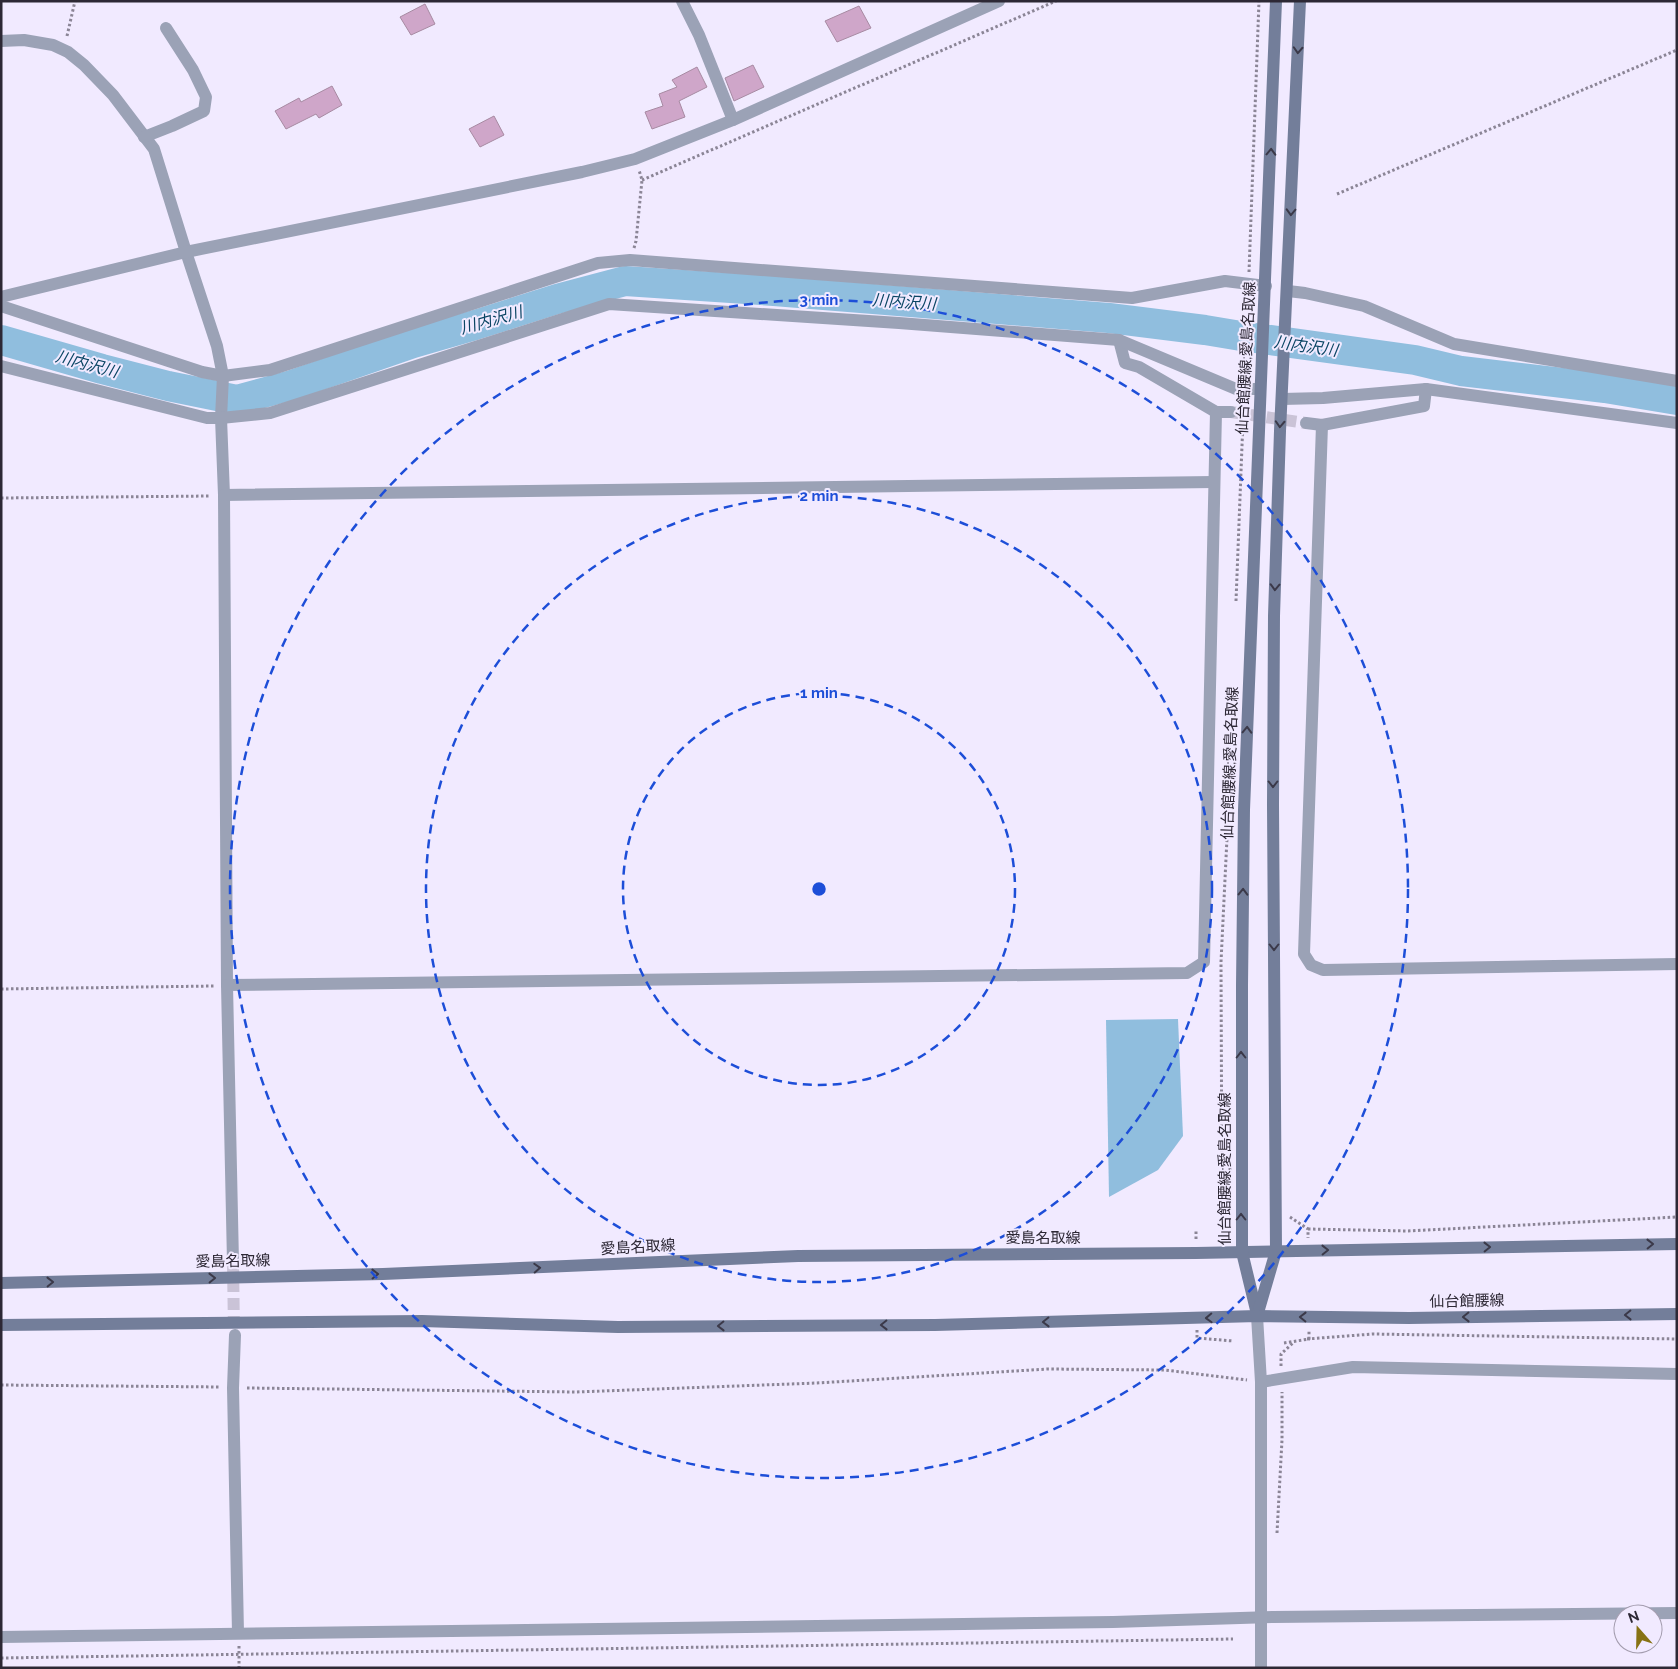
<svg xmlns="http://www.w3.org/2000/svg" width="1678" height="1669" font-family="Raleway,'Noto Sans JP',sans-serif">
  <rect width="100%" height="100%" fill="#f1eaff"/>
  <path fill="#90bede" d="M1178,1019L1183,1136L1158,1170L1109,1197L1106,1020Z"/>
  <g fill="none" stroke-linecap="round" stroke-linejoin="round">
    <path stroke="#90bede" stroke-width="30" d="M1,340L102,369L168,386L237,400L292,385L413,343L475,325L557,299L625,281L774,291L1109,318L1205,330L1241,336L1415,360L1461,371L1605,388L1677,400"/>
  </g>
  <g fill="#cfa6c9" stroke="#a78aa2">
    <path d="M425,4L435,24L411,35L400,17Z"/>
    <path d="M859,6L871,28L837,42L825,21Z"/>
    <path d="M753,65L764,87L734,101L725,78Z"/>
    <path d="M697,67L707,87L679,101L685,117L652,129L645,112L663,106L659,94L677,87L672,80Z"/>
    <path d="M332,86L342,105L319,118L316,114L286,129L275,111L299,98L301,102Z"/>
    <path d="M494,116L504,135L480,147L469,129Z"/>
  </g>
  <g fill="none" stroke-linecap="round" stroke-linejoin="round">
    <g stroke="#cac3d7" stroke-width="12" stroke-dasharray="12 6" stroke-linecap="butt">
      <path d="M1231,412L1306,423"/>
      <path d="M233,1262L234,1333"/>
    </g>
    <g stroke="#8b8596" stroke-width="3" stroke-dasharray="2.5 2.5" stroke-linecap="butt">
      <path d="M67,36L75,1"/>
      <path d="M642,180L1056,1"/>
      <path d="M1337,194L1677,50"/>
      <path d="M634,248L636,241L642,180L639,170"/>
      <path d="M1249,272L1259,1"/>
      <path d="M1245,377L1246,360"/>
      <path d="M1,498L211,496"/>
      <path d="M1236,601L1243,420"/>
      <path d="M1,989L214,986"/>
      <path d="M1222,1217L1221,962L1228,817"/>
      <path d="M1290,1217L1308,1229V1238"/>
      <path d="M1308,1229L1408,1231L1677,1217"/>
      <path d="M1196,1239V1231"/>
      <path d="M1197,1330V1338L1233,1341"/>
      <path d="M1307,1339L1373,1334L1677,1339"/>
      <path d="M1284,1343L1309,1339V1330"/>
      <path d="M1281,1366V1354L1294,1342"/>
      <path d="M1,1385L221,1387"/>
      <path d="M247,1388L576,1392L817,1383L1048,1369L1165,1370L1247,1380"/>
      <path d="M1277,1533L1282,1440V1392"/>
      <path d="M239,1646V1668"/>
      <path d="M1,1658L1233,1639"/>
    </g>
    <g stroke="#9ba2b6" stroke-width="12">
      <path d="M682,1L699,35L733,120"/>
      <path d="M1,41L24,40L53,45L68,52L84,65L113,95L154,149L186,252L217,346L223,376L221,418L224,495L227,985L233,1262"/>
      <path d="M144,137L172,126L204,111L206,97L193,70L166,28"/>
      <path d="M1288,291L1305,293L1364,306L1454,344L1677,381"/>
      <path d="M1,306L202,372L223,376L270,370L598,263L630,260L1132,298L1225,281L1266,286"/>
      <path d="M1119,340L1125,363L1139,367L1216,412H1231"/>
      <path d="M1,366L207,418H221L270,413L609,304L899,323L1119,340L1236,389H1260"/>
      <path d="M1282,399L1323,398L1426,389L1677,423"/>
      <path d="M1306,423L1322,425L1424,406L1426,389"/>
      <path d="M1322,425L1304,954L1311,965L1323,970L1677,964"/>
      <path d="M224,495L1214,482"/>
      <path d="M227,985L1187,973L1204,962L1216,412"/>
      <path d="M235,1335L233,1388L238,1633"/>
      <path d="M1261,1382L1353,1367L1677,1374"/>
      <path d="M1,1637L1113,1622L1273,1617L1677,1613"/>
    </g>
    <g stroke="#9ba2b6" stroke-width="12">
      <path d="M1,297L186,252L582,172L635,159L733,120L999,1"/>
      <path d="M1257,1316L1261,1382V1668"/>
    </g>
    <g stroke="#737e9a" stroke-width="12">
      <path d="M1,1283L383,1274L798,1256L1196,1253L1677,1244"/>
      <path d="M1257,1314L1242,1252V985L1244,810L1276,1"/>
      <path d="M1257,1316L1276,1251L1273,805L1274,616L1280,431L1300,1"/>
      <path d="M1,1325L422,1321L618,1327L935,1325L1257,1316L1409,1318L1677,1314"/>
    </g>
  </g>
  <defs><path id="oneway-chevron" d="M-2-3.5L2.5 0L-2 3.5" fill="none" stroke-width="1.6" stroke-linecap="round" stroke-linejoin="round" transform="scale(1.25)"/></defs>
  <g stroke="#3b3949">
    <use href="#oneway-chevron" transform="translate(1298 50) rotate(93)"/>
    <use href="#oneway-chevron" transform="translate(1271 152) rotate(-88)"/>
    <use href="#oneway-chevron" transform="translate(1291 212) rotate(92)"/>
    <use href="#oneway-chevron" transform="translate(1280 424) rotate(93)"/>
    <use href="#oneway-chevron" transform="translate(1275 587) rotate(92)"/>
    <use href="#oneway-chevron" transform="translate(1247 730) rotate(-88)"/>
    <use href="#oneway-chevron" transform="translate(1273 784) rotate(90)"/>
    <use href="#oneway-chevron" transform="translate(1243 892) rotate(-89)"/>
    <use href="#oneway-chevron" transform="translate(1274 947) rotate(90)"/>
    <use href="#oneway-chevron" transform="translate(1241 1055) rotate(-90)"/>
    <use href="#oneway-chevron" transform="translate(1241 1217) rotate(-90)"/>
    <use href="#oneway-chevron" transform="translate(1650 1244) rotate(-1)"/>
    <use href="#oneway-chevron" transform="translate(1487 1247) rotate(-1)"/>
    <use href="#oneway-chevron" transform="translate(1325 1250) rotate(-1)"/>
    <use href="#oneway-chevron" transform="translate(537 1268) rotate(-3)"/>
    <use href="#oneway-chevron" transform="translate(375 1274) rotate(-1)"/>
    <use href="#oneway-chevron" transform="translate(212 1278) rotate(-1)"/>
    <use href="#oneway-chevron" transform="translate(50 1282) rotate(-1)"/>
    <use href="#oneway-chevron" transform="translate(1628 1315) rotate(179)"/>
    <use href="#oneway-chevron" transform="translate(1303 1317) rotate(-179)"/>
    <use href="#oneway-chevron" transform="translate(1466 1317) rotate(179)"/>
    <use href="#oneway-chevron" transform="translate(1209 1318) rotate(178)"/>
    <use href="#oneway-chevron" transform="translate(1046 1322) rotate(179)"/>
    <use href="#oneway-chevron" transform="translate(884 1325) rotate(179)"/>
    <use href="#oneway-chevron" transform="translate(721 1326) rotate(179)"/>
  </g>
  <g fill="none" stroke="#1d4ed8" stroke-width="2.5" stroke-dasharray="9 6">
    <circle cx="819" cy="889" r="196"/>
    <circle cx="819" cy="889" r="393"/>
    <circle cx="819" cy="889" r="589"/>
  </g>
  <g text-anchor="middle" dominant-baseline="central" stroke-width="4" stroke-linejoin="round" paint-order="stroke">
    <g font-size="15" fill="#2d2835" stroke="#f1eaff">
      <text transform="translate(1246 358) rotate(-87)">仙台館腰線;愛島名取線</text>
      <text transform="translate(1230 763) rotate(-88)">仙台館腰線;愛島名取線</text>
      <text transform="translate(1225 1169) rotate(-90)">仙台館腰線;愛島名取線</text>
      <text x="1043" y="1238">愛島名取線</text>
      <text transform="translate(638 1247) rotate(-3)">愛島名取線</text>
      <text transform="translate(233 1261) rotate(-1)">愛島名取線</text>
      <text transform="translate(1467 1301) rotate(-1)">仙台館腰線</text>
    </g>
    <g font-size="16" font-style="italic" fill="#0a4564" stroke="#f1eaff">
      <text transform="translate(904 302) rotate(4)">川内沢川</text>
      <text transform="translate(491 320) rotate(-16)">川内沢川</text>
      <text transform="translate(1306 346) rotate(8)">川内沢川</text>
      <text transform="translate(87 364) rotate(15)">川内沢川</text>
    </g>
  </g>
  <circle cx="819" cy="889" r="8" fill="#1d4ed8" stroke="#f1eaff" stroke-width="2.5"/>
  <g font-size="15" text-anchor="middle" font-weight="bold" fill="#1d4ed8" stroke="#f1eaff" stroke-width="4" stroke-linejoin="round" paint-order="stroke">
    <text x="819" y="305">3 min</text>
    <text x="819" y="501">2 min</text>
    <text x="819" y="698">1 min</text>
  </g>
  <rect width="1678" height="1669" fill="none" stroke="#2d2835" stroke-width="5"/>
  <g transform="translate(1638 1629) rotate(340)"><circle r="24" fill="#f1eaff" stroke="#a39cae"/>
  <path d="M0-4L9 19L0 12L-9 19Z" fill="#877214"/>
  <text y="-8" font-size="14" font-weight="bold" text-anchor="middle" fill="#2d2835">N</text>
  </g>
</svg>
